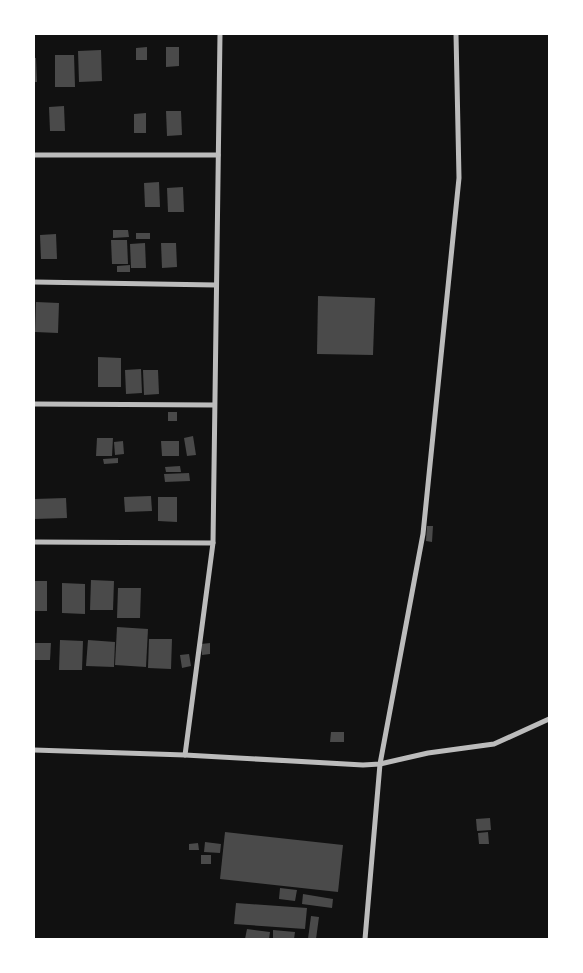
<svg xmlns="http://www.w3.org/2000/svg" width="583" height="973" font-family="Raleway,sans-serif">
  <rect width="100%" height="100%" fill="#111"/>
  <g fill="#4a4a4a">
    <path d="M147,47V60H136V48Z"/>
    <path d="M166,47H179V66L166,67Z"/>
    <path d="M101,50L102,81L79,82L78,51Z"/>
    <path d="M55,55H74L75,87H55Z"/>
    <path d="M34,58H36L37,82H34Z"/>
    <path d="M64,106L65,131H50L49,107Z"/>
    <path d="M166,111H181L182,135L167,136Z"/>
    <path d="M146,113V133H134V114Z"/>
    <path d="M159,182L160,207H145L144,183Z"/>
    <path d="M183,187L184,212H168L167,188Z"/>
    <path d="M113,230H128L129,237L113,238Z"/>
    <rect x="136" y="233" width="14" height="6"/>
    <path d="M56,234L57,259H41L40,235Z"/>
    <path d="M111,240H127L128,264H112Z"/>
    <path d="M145,243L146,268H131L130,244Z"/>
    <path d="M161,243H176L177,267L162,268Z"/>
    <path d="M130,265V272H117V266Z"/>
    <path d="M318,296L375,298L373,355L317,354Z"/>
    <path d="M36,302L59,303L58,333L35,332Z"/>
    <path d="M98,357L121,358V387H98Z"/>
    <path d="M141,369L142,393L126,394L125,370Z"/>
    <path d="M143,370H158L159,394L144,395Z"/>
    <rect x="168" y="412" width="9" height="9"/>
    <path d="M193,436L196,455L187,456L184,438Z"/>
    <path d="M97,438H113L112,456H96Z"/>
    <path d="M123,441L124,454L115,455L114,442Z"/>
    <path d="M161,441H179V456H162Z"/>
    <path d="M118,458V463L104,464L103,459Z"/>
    <path d="M180,466L181,472H166L165,467Z"/>
    <path d="M189,473L190,481L165,482L164,474Z"/>
    <path d="M151,496L152,511L125,512L124,497Z"/>
    <path d="M158,497H177V522L158,521Z"/>
    <path d="M66,498L67,518L34,519V499Z"/>
    <path d="M427,526H433L432,542L426,541Z"/>
    <path d="M91,580L114,581L113,610H90Z"/>
    <rect x="34" y="581" width="13" height="30"/>
    <path d="M62,583L85,584V614L62,613Z"/>
    <path d="M118,588H141L140,618H117Z"/>
    <path d="M117,627L148,629L146,667L115,665Z"/>
    <path d="M149,639H172L171,669L148,668Z"/>
    <path d="M60,640L83,641L82,670H59Z"/>
    <path d="M88,640L115,642L114,667L86,666Z"/>
    <path d="M34,643H51L50,660H34Z"/>
    <path d="M210,643V654L202,655L201,644Z"/>
    <path d="M189,654L191,666L182,668L180,655Z"/>
    <path d="M331,732H344V742H330Z"/>
    <path d="M490,818L491,830L477,831L476,819Z"/>
    <path d="M225,832L343,845L338,892L220,879Z"/>
    <path d="M488,832L489,844H479L478,833Z"/>
    <path d="M205,842L221,844L220,853L204,852Z"/>
    <path d="M198,843L199,850H189V844Z"/>
    <rect x="201" y="855" width="10" height="9"/>
    <path d="M280,888L297,890L295,901L279,899Z"/>
    <path d="M303,894L333,899L332,908L302,904Z"/>
    <path d="M236,903L307,908L305,929L234,924Z"/>
    <path d="M311,916L319,917L316,939H308Z"/>
    <path d="M247,929L270,932L269,939H245Z"/>
    <path d="M273,930L295,932L294,939H273Z"/>
  </g>
  <g fill="none" stroke-linecap="round" stroke-linejoin="round">
    <g stroke="#bcbcbc" stroke-width="5">
      <path d="M34,155H218"/>
      <path d="M34,282L216,285"/>
      <path d="M34,404L214,405"/>
      <path d="M34,542L213,543"/>
      <path d="M34,750L185,755L363,765L380,764L428,753L494,744L549,719"/>
      <path d="M185,755L213,543L220,34"/>
      <path d="M365,939L380,764L423,534L459,178L456,34"/>
    </g>
  </g>
  <rect width="583" height="973" fill="none" stroke="#ffffff" stroke-width="70"/>
</svg>
